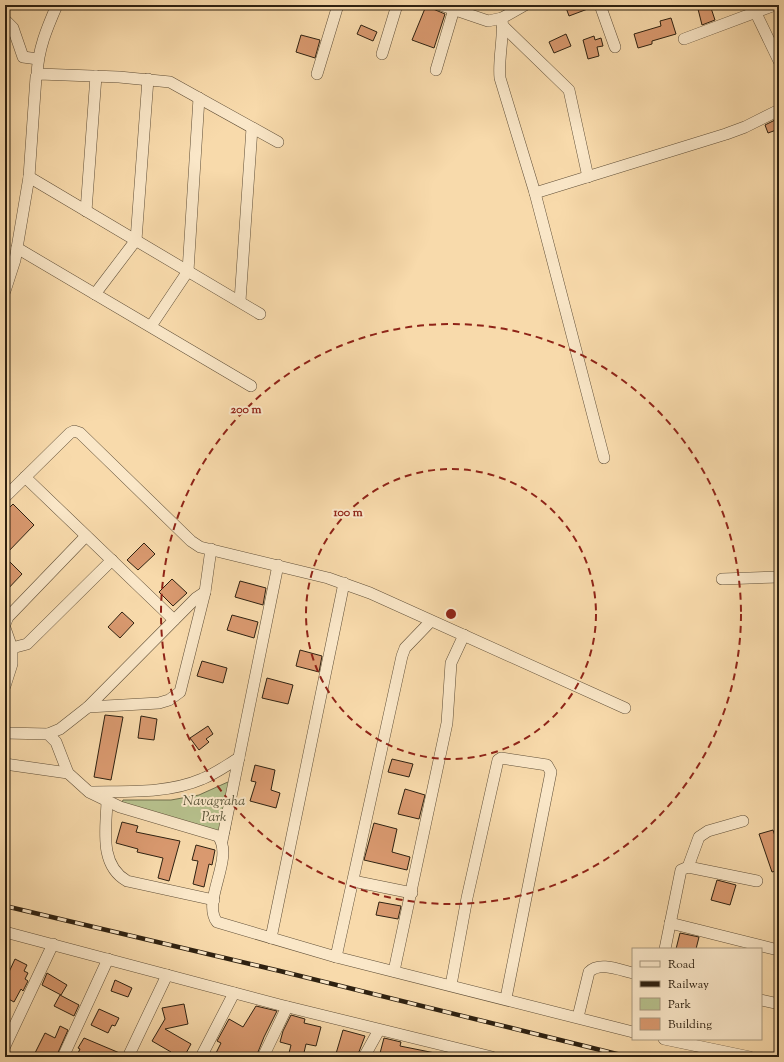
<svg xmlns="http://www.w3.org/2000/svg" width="784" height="1062" font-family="'Sorts Mill Goudy',serif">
  <rect width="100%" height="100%" fill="#f8daab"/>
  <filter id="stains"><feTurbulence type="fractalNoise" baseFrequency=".005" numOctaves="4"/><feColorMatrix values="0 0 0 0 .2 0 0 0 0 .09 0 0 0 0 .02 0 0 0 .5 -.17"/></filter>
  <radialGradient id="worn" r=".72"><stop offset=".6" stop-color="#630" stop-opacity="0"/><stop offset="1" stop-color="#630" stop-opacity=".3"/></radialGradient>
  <path fill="#b7c18d" stroke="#72714f" d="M239,777L229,834L120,807L123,800H171L199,795Z"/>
  <g fill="#d9996f" stroke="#2e2111">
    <path d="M565,5H593V7L569,16Z"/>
    <path d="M710,5L715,20L702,25L698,9Z"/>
    <path d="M426,6L445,14L434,48L412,40Z"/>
    <path d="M671,18L676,34L652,41V44L638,48L634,34L661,26L660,21Z"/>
    <path d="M361,25L377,32L373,41L357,34Z"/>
    <path d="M566,34L571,46L554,53L549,42Z"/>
    <path d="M301,35L320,40L315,58L296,52Z"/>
    <path d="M594,36L595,40L601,38L603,46L597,47L599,56L588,59L583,40Z"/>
    <path d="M779,118V129L768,133L765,125Z"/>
    <path d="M13,504L34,525L5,555V512Z"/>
    <path d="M144,543L155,554L138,570L127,560Z"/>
    <path d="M5,557L22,574L5,592Z"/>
    <path d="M172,579L187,593L173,606L159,592Z"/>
    <path d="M240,581L266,588L263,605L235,597Z"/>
    <path d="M122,612L134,623L120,638L108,627Z"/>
    <path d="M232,615L258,622L254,638L227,630Z"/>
    <path d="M300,650L322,656L319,672L296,666Z"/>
    <path d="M202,661L227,668L223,683L197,676Z"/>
    <path d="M267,678L293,685L288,704L262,698Z"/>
    <path d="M105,715L123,717L111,780L94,777Z"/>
    <path d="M141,716L157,719L154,740L138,738Z"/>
    <path d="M208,726L213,734L206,739L209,742L199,750L190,738Z"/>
    <path d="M392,759L413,764L409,777L388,772Z"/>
    <path d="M255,765L275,770L271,790L280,793L276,808L250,801L256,782L251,781Z"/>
    <path d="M405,789L425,795L419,819L398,814Z"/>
    <path d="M122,822L138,826L136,832L180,841L169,881L158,878L163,858L137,852L138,849L116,843Z"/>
    <path d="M374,823L397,829L392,852L410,857L407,870L364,860Z"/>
    <path d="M773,830L779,848V870L772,872L759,834Z"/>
    <path d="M196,845L215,850L212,865L209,864L204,887L193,884L198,861L192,860Z"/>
    <path d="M717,880L736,885L730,905L711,900Z"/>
    <path d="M379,902L401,906L398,919L376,915Z"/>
    <path d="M680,933L699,937L696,949H676Z"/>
    <path d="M15,959L27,965L24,971L28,973L25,979L28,981L23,991L21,989L14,1002L5,997V970L9,972Z"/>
    <path d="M47,973L67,985L61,995L42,985Z"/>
    <path d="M115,980L132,988L128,997L111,991Z"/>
    <path d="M60,995L79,1005L74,1016L54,1006Z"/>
    <path d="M184,1004L188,1024L165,1029L191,1044L184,1057H168L171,1052L152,1041L165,1019L162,1008Z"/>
    <path d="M256,1006L277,1011L264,1037L256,1057H214L221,1043L217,1041L229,1019L243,1027Z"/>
    <path d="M99,1009L119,1018L115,1026L112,1025L108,1033L91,1025Z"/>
    <path d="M291,1015L305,1019L304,1023L321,1027L316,1046L306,1044L303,1057H288L291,1045L280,1042L283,1031Z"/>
    <path d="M60,1026L68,1030L56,1057H33L45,1033L55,1038Z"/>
    <path d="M343,1030L365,1036L357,1057H335Z"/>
    <path d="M84,1038L122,1054L121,1057H76L80,1049L78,1048Z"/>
    <path d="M384,1038L401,1042L400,1046L435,1053V1057H379Z"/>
  </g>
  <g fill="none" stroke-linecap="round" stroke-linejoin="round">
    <defs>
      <g id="minor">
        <path d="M441,5L488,21L502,18L525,5"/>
        <path d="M600,5L615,47"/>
        <path d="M752,5L779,61"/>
        <path d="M502,18C504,38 498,59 500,78L535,193L604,458"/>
        <path d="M5,20L13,28L23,57L38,59"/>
        <path d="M502,25L569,90L588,177"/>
        <path d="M684,39L775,5"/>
        <path d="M382,54L397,5"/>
        <path d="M436,70L454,9"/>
        <path d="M317,74L338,5"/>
        <path d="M37,75C38,49 47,28 57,5"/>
        <path d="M29,177L260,314"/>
        <path d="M535,193L726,134L745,127L779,110"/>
        <path d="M86,211L96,76"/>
        <path d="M17,248L251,386"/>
        <path d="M5,291L15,260L29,177L36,77L39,74L119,77L170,82L278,142"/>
        <path d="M95,294L136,240L148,79"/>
        <path d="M240,301L252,128"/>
        <path d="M151,326L188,271L199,98"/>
        <path d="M25,477L174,620"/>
        <path d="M5,497L70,433L74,431L80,433L191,541L200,547L328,578L370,593L625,708"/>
        <path d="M722,579L779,577"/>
        <path d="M5,624L8,617L86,536"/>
        <path d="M5,628L12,648V664L5,686"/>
        <path d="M12,648L27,644L112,560"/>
        <path d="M88,707L159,703L169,700L180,692L205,592L211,549"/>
        <path d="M5,733L48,734L56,742L68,773L89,792L120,807L218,836C235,858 201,901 217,922L336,957L633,1032"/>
        <path d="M48,734L60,729L88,707L196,598L205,592"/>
        <path d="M5,764L68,773"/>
        <path d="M90,792C126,791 167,794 202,779C215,774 227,765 239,758"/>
        <path d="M107,802C106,829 99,865 127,881L214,900"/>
        <path d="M222,841L278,565"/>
        <path d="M688,867L699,837L708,831L743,821"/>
        <path d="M353,881L412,893"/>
        <path d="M670,923L778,950"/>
        <path d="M5,932L280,1005L492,1057"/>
        <path d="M271,938L344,583"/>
        <path d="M665,949L681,870L688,867L757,881"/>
        <path d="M336,957L402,656L405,648L431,621"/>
        <path d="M394,971L447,723L451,663L464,635"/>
        <path d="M451,985L467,898L498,760L501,758L547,765L551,772L506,998"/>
        <path d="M761,1000L779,1004"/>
        <path d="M578,1017L589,972C599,961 620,970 633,973"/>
        <path d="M664,1039L750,1057"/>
        <path d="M5,1046L53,944"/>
        <path d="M63,1057L108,959"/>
        <path d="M128,1057L167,975"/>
        <path d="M201,1057L234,993"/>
        <path d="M263,1057L287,1007"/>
        <path d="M364,1057L379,1030"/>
      </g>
    </defs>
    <use href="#minor" stroke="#604f38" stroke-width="12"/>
    <use href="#minor" stroke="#fae7c8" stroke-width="11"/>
    <defs>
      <path id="rail" d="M5,906L280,971L629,1057"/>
    </defs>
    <use href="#rail" stroke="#2e2111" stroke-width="4.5"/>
    <use href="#rail" stroke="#fae7c8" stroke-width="3" stroke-dasharray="9" stroke-linecap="butt"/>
  </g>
  <g fill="none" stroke="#8f2418" stroke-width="2" stroke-dasharray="7 5">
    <circle cx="451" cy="614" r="145"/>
    <circle cx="451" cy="614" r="290"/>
  </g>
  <g text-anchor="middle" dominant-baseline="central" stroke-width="4" stroke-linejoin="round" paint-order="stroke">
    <g font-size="14" font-style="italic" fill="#575136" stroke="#fae7c8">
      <text x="214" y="802">Navagraha<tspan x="214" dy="16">Park</tspan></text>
    </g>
  </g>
  <circle cx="451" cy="614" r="6" fill="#8f2418" stroke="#fae7c8" stroke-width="2"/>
  <g font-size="12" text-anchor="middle" font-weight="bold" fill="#8f2418" stroke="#fae7c8" stroke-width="4" stroke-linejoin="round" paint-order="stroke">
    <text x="246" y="413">200 m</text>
    <text x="348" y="516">100 m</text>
  </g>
  <rect width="784" height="1062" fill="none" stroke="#f8daab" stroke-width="20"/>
  <rect x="6" y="6" width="772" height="1050" fill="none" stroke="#2e2111" stroke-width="2"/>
  <rect x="10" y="10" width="764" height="1042" fill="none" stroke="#2e2111"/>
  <rect x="632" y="948" width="130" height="92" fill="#fae7c8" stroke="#a8987f"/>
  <rect x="640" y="961" width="20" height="6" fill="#fae7c8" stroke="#a8987f"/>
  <text x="668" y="968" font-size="12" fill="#2e2111">Road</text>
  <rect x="640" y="981" width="20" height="6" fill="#2e2111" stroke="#a8987f"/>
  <text x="668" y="988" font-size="12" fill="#2e2111">Railway</text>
  <rect x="640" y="998" width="20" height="12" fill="#b7c18d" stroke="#a8987f"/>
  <text x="668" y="1008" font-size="12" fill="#2e2111">Park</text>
  <rect x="640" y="1018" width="20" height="12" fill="#d9996f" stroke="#a8987f"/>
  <text x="668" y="1028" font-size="12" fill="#2e2111">Building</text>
  <rect width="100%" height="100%" filter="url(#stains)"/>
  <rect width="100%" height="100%" fill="url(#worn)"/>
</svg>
